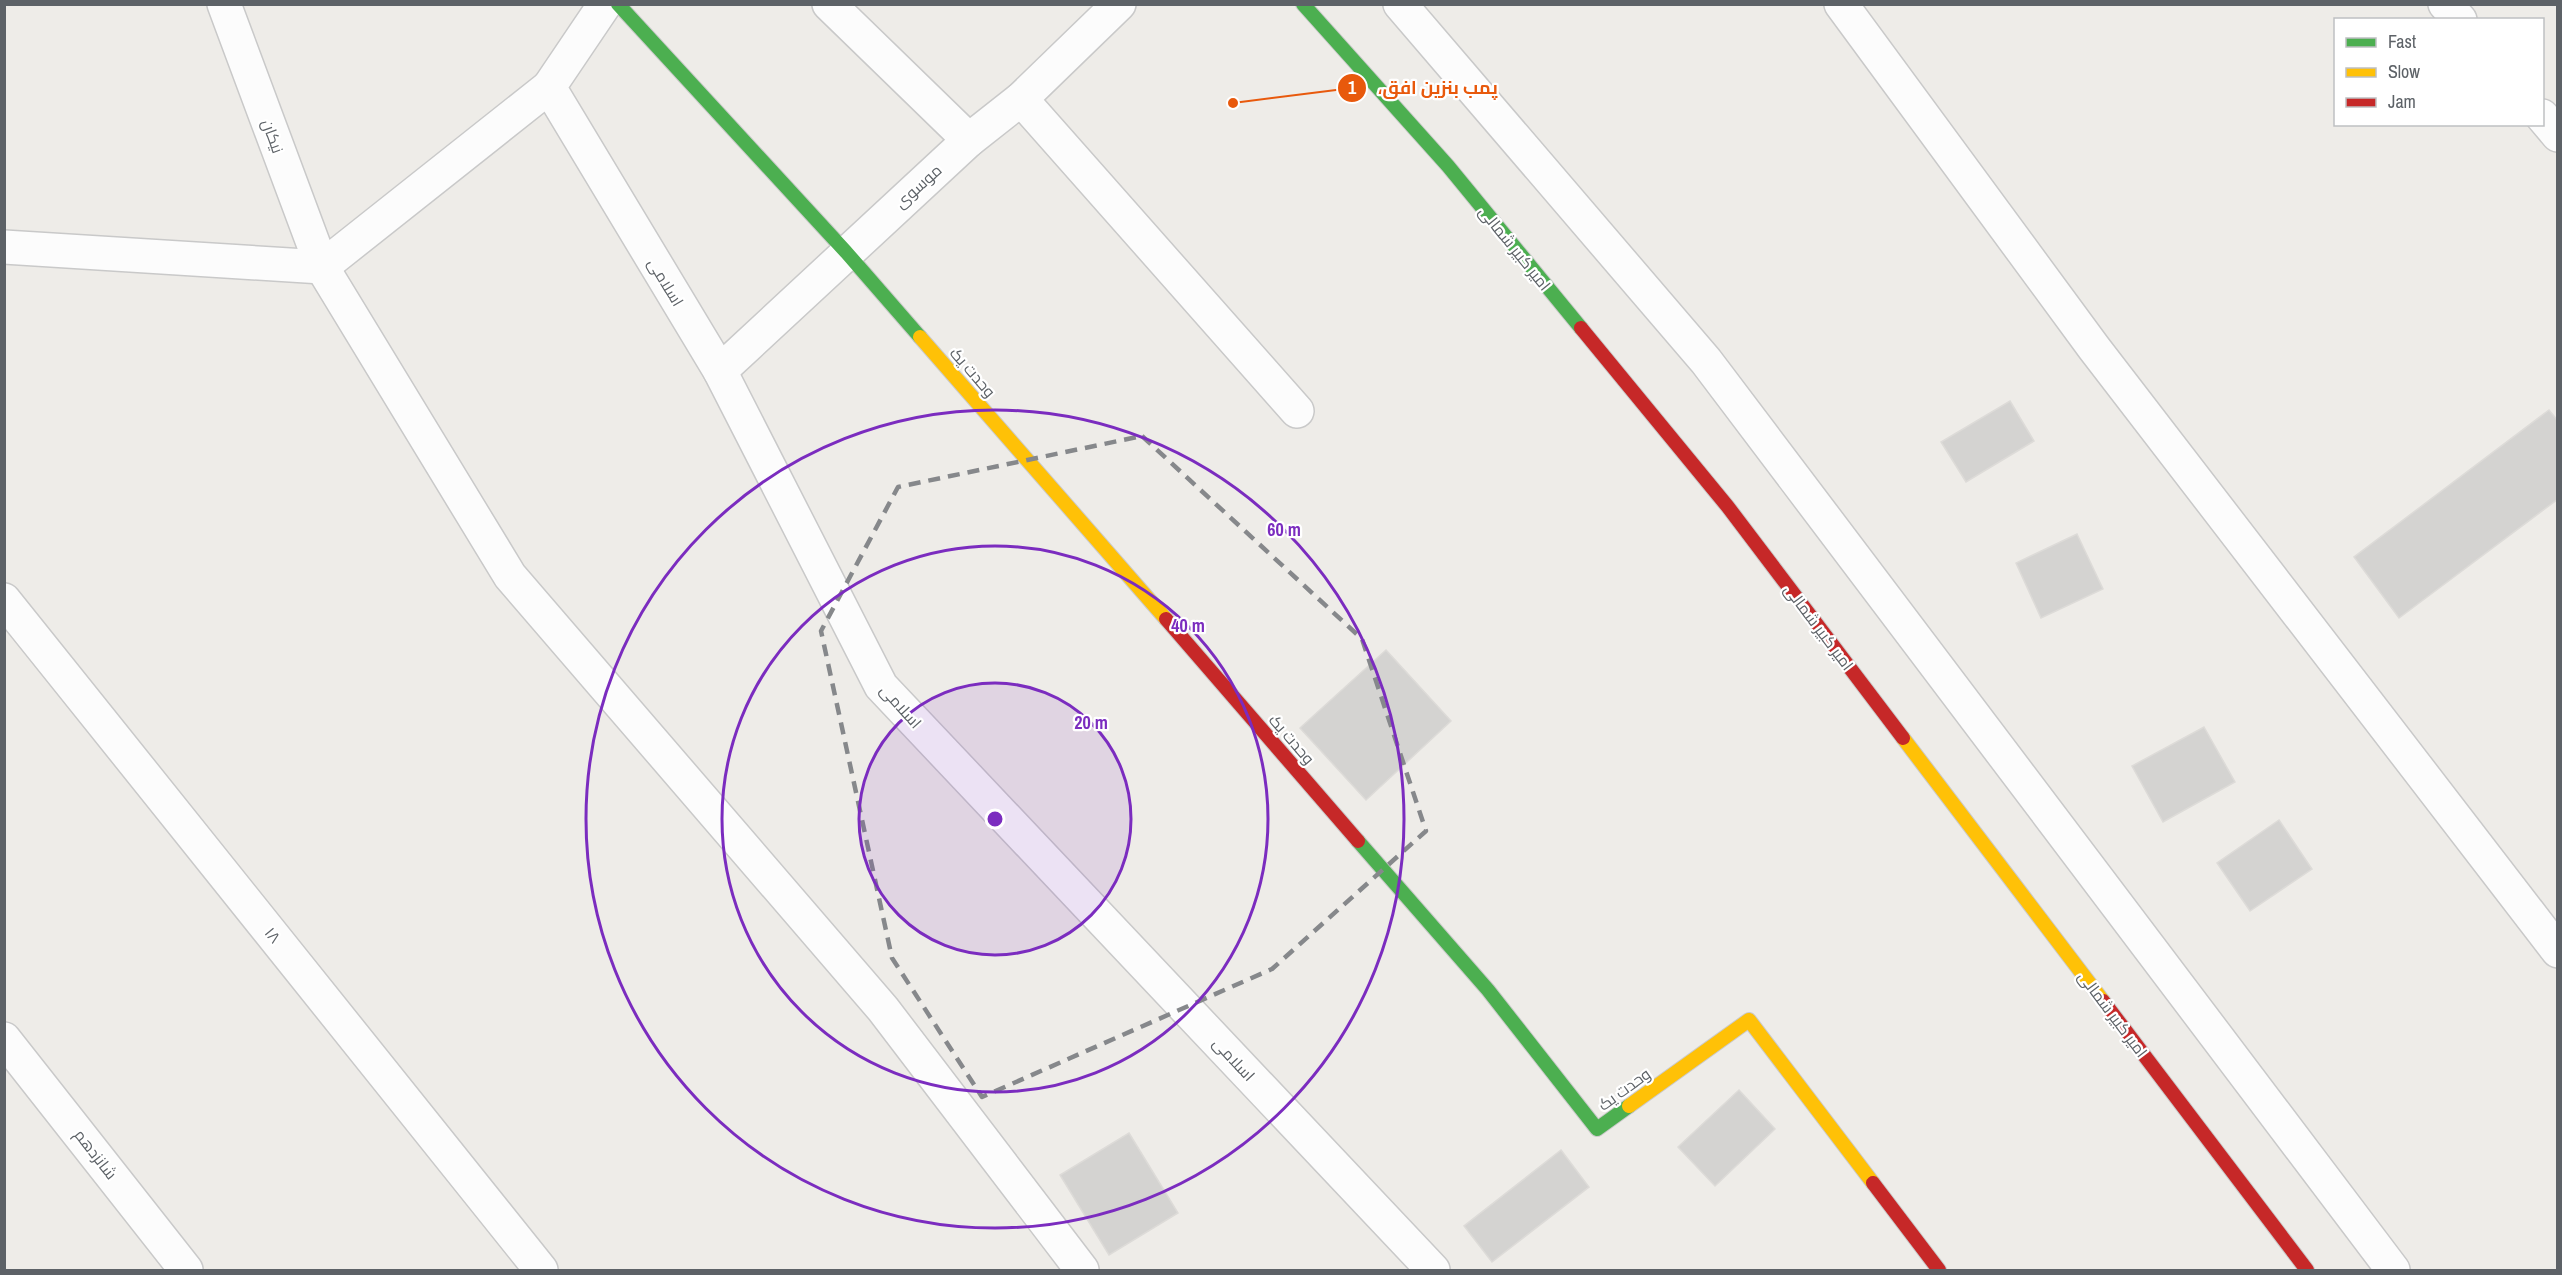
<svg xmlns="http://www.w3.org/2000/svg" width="2562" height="1275" font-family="'Archivo Narrow',Cairo,sans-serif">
  <rect width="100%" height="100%" fill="#eeece8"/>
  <g fill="#d4d3d1" stroke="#dddbd8" stroke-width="1.5">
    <path d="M2010,401L2034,441L1966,482L1941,442Z"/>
    <path d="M2549,410L2558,421V499L2399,618L2354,557Z"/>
    <path d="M2077,534L2103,589L2041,618L2016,563Z"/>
    <path d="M1386,650L1451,721L1366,800L1300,728Z"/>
    <path d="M2204,727L2235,782L2163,822L2132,766Z"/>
    <path d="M2279,820L2312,869L2250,911L2217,863Z"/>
    <path d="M1739,1090L1775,1129L1715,1186L1678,1147Z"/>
    <path d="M1129,1133L1178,1213L1109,1255L1060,1175Z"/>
    <path d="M1561,1150L1589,1187L1492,1262L1464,1226Z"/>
  </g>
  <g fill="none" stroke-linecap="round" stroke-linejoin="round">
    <defs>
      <g id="street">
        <path d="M224,4L322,267L510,576L883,1009L1082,1270"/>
        <path d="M605,4L549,87L720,371L881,686L1433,1270"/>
        <path d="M829,4L969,140"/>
        <path d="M1400,4L1706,361L2393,1270"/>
        <path d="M1841,4L2094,348L2558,951"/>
        <path d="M2445,4L2460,20"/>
        <path d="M1021,99L1297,411"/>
        <path d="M2542,116L2558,135"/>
        <path d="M4,247L322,267L549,87"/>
        <path d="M720,371L969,140L1021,99L1119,4"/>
        <path d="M4,600L541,1270"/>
        <path d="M4,1039L186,1270"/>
      </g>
      <g id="fast">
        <path d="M618,4L846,252L920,337"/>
        <path d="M1303,4L1448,166L1581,328"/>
        <path d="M1358,841L1488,990L1597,1129L1629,1106"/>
      </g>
      <g id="slow">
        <path d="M920,337L1166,619"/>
        <path d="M1903,738L2103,1001"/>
        <path d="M1629,1106L1749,1020L1873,1183"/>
      </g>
      <g id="jam">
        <path d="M1581,328L1728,507L1903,738"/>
        <path d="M1166,619L1358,841"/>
        <path d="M2103,1001L2307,1270"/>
        <path d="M1873,1183L1939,1270"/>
      </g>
    </defs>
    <use href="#street" stroke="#c9c9c9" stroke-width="36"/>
    <use href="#fast" stroke="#cacaca" stroke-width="16"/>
    <use href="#slow" stroke="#cacaca" stroke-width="16"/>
    <use href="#jam" stroke="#cacaca" stroke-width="16"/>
    <use href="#street" stroke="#fcfcfc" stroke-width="33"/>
    <use href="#fast" stroke="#4caf50" stroke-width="14"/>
    <use href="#slow" stroke="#ffc107" stroke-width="14"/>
    <use href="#jam" stroke="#c62828" stroke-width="14"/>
  </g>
  <path fill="none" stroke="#86888b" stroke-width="4.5" stroke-dasharray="12 8" stroke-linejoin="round" d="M1142,436L1362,639L1426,831L1272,969L982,1097L892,958L821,631L898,487Z"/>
  <circle cx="995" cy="819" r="136" fill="#7b2cbf" fill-opacity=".12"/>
  <g fill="none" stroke="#7b2cbf" stroke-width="3">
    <circle cx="995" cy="819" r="136"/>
    <circle cx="995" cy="819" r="273"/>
    <circle cx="995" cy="819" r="409"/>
  </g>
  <g text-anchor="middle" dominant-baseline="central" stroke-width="4.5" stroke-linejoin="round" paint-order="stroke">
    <g font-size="16" fill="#5d6267" stroke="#fff">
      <text transform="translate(273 136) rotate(70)">نیکان</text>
      <text transform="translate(918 186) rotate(-42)">موسوی</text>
      <text transform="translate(1515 248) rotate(51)">امیر کبیر شمالی</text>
      <text transform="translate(666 282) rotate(59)">اسلامی</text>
      <text transform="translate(973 372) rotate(49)">وحدت یک</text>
      <text transform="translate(1819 627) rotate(53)">امیر کبیر شمالی</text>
      <text transform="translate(901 706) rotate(48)">اسلامی</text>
      <text transform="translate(1292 739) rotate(49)">وحدت یک</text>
      <text transform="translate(273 935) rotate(51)">۱۸</text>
      <text transform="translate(2113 1014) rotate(53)">امیر کبیر شمالی</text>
      <text transform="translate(1234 1059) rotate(47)">اسلامی</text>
      <text transform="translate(1624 1089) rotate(-36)">وحدت یک</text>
      <text transform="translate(96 1154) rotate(52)">شانزدهم</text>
    </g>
  </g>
  <circle cx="995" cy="819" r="9" fill="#7b2cbf" stroke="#fff" stroke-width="3"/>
  <g font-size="18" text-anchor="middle" font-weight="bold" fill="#7b2cbf" stroke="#fff" stroke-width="4.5" stroke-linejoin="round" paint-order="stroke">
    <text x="1284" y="536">60 m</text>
    <text x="1188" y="632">40 m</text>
    <text x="1091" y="729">20 m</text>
  </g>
  <path fill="none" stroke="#e8590c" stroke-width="2" d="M1233 103L1352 88"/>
  <g fill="#e8590c" stroke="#fff" stroke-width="2">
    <circle cx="1233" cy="103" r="6"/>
    <circle cx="1352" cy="88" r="15"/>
  </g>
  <g font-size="18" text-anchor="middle" font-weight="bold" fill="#fff">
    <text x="1352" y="94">1</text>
  </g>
  <g font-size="18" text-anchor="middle" font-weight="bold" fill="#e8590c" stroke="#fff" stroke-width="4.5" stroke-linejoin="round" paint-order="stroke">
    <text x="1438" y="94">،پمب بنزین افق</text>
  </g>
  <rect width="2562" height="1275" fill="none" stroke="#5d6267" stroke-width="12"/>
  <rect x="2334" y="18" width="210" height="108" fill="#ffffff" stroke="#bec0c2" stroke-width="1.5"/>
  <rect x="2346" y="38" width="30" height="9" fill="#4caf50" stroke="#bec0c2" stroke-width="1.5"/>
  <text x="2388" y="48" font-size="18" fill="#5d6267">Fast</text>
  <rect x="2346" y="68" width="30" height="9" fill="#ffc107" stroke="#bec0c2" stroke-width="1.5"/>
  <text x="2388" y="78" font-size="18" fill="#5d6267">Slow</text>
  <rect x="2346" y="98" width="30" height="9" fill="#c62828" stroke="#bec0c2" stroke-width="1.5"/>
  <text x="2388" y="108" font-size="18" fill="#5d6267">Jam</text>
</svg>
